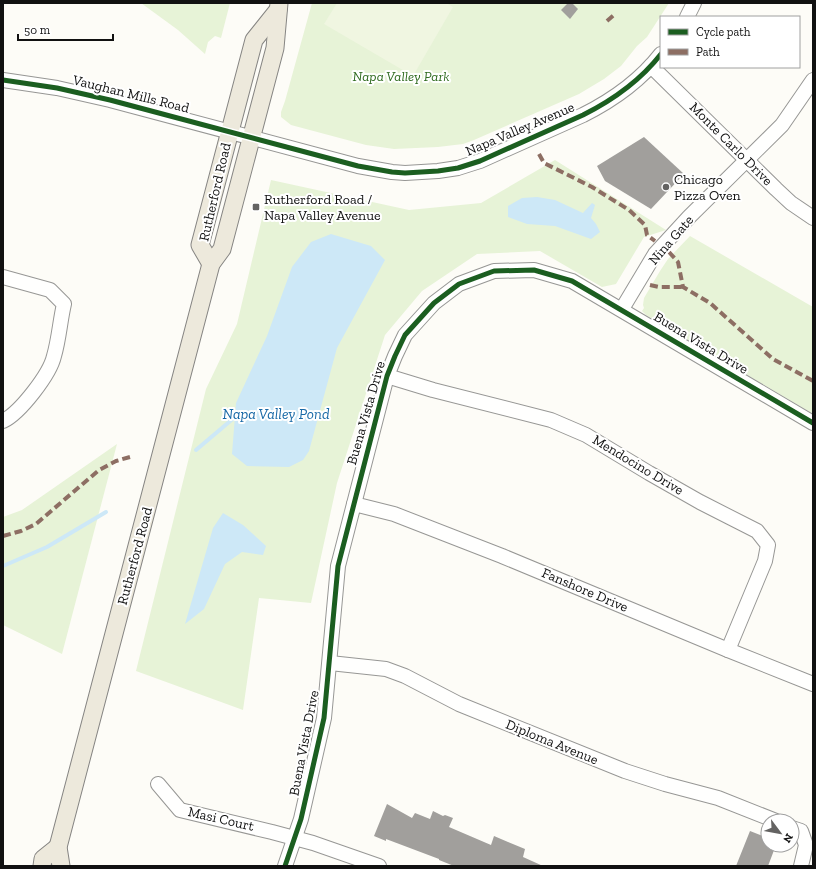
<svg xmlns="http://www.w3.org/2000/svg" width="816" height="869" font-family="'Zilla Slab',serif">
  <rect width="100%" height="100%" fill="#fdfcf7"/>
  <g fill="#e7f3d7">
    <path d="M141,3H230L221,38L215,36L208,42L205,54L178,30Z"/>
    <path d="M312,3H669L647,37L637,46L621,66L604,79L579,94L474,140L463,144L438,147L394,149L366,145L291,125L281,117V112L285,101Z"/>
    <path d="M555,160L666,230L644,237L616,284L602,287L540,251L477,254L422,291L385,335L337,483L311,603L259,598L243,710L136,671L206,389L237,324L271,180L409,210L481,203Z"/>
    <path d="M690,236L813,307V414L646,315L642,311L644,308L643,305L644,298L660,271L668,259Z"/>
    <path d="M117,444L62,654L3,625V517L22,510Z"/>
  </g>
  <path fill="#f0f6e1" d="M337,3H446L453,7L413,76L324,24Z"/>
  <g fill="#cde8f7">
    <path d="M537,197L555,200L583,213L592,203L595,205L591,218L596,224L600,232L591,239L555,226L527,224L508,217V206L522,198Z"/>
    <path d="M331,234L371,246L385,260L337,348L309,451L303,460L289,467L247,466L232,454L236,403L267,336L292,267L311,242Z"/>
    <path d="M223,513L243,525L266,546L263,555L242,552L225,564L204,609L185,624L213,528Z"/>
  </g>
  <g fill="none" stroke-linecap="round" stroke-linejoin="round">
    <g stroke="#cde8f7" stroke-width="4">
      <path d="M196,450L235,417"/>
      <path d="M3,566L47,547L106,512"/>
    </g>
  </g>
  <g fill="#a19f9c">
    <path d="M568,3H572L578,9L570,19L561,10Z"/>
    <path d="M644,137L684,174L651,209L605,181L597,166Z"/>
    <path d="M387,804L412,818L415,813L430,819L433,811L443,816L445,815L453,818L449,827L491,845L494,836L508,842L525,849L523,857L543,866H454L439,860V859L386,839V841L374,836Z"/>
    <path d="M750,831L768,838V845H776L768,866H736Z"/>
  </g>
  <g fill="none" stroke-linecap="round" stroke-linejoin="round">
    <defs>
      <g id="minor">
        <path d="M687,17L694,3"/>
        <path d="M651,66L776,189L791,203L813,218"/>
        <path d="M3,80L57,88L110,100L358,166L392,172L405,173L438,171L458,168L480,161L583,115C613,100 640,81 661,54"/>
        <path d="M3,277L50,290L64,304C60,321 59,339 54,356C50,374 20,413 3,421"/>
        <path d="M622,309L655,254L689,217L782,125L813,80"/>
        <path d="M387,376L433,390L551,420L586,435L649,473L700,502L757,531L768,545L765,561L728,650"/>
        <path d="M354,504L394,514L502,556L728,650L813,684"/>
        <path d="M330,663L386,669L405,676L459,704L625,771L665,784L718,798L776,821"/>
        <path d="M158,784L180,810L272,832L313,843L379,866"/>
        <path d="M792,828L801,831L806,845L801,866"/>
        <path d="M285,866L301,819L324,718L338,566L387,376L395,356L405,335L434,303L459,284L494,271L534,270L572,281L813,423"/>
      </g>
      <g id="major">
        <path d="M211,264L200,245L254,40L278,10"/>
        <path d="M42,866L43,859L58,847"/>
        <path d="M61,866L58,847L211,264L222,249L251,139L275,48L279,3"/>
      </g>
    </defs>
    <use href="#minor" stroke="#979795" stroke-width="16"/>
    <use href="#major" stroke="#858482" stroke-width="19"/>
    <use href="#minor" stroke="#fffffe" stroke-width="14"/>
    <use href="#major" stroke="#ede9dc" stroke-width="17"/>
    <g stroke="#8d6e63" stroke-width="4" stroke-dasharray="8 4" stroke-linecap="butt">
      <path d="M607,21L615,14"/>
      <path d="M539,154L544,163L592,187L629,210L645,225L647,235L655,241"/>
      <path d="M669,252L678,262L683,287L710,303L773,359L813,381"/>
      <path d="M650,285L659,287H683"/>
      <path d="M3,536L21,531L36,524L99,470L116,461L130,457"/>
    </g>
    <defs>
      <g id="cycleway">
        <path d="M3,80L57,88L110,100L358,166L392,172L405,173L438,171L458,168L480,161L583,115C613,100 640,81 661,54"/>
        <path d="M285,866L301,819L324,718L338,566L387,376L395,356L405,335L434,303L459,284L494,271L534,270L572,281L813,423"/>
      </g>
    </defs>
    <use href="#cycleway" stroke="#fff" stroke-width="8"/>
    <use href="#cycleway" stroke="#1b5e20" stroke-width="5"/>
  </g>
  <g fill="#646362" stroke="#fff" stroke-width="1.5">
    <circle cx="666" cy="187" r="4"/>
    <rect x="252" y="203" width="8" height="8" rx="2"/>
  </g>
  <g text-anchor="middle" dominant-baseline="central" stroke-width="4" stroke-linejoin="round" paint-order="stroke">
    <g font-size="14" font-style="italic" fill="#2f6b1f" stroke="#fff">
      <text x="401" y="76">Napa Valley Park</text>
    </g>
    <g font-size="14" fill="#111" stroke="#fff">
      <text transform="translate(131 94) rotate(14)">Vaughan Mills Road</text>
      <text transform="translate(520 129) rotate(-23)">Napa Valley Avenue</text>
      <text transform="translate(731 144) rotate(45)">Monte Carlo Drive</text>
      <text transform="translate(215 192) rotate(-77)">Rutherford Road</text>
      <text transform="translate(671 240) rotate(-49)">Nina Gate</text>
      <text transform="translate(701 343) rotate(31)">Buena Vista Drive</text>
      <text transform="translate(366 413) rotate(-74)">Buena Vista Drive</text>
      <text transform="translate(638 465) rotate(31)">Mendocino Drive</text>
      <text transform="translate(135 556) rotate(-75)">Rutherford Road</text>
      <text transform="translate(585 590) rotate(23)">Fanshore Drive</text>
      <text transform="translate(552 742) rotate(22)">Diploma Avenue</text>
      <text transform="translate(304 743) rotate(-79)">Buena Vista Drive</text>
      <text transform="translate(221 819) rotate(13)">Masi Court</text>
    </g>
    <g font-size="14" fill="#111" stroke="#fff" text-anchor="start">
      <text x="674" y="179">Chicago<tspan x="674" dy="16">Pizza Oven</tspan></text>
      <text x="264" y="199">Rutherford Road /<tspan x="264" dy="16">Napa Valley Avenue</tspan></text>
    </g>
    <g font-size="15" font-style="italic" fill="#1768a6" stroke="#fff">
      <text x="276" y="414">Napa Valley Pond</text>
    </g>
  </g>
  <rect width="816" height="869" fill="none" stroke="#111111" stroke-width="8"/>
  <rect x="660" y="16" width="140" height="52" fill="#ffffff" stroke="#a0a0a0"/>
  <rect x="668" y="29" width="20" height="6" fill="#1b5e20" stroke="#a0a0a0"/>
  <text x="696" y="36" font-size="12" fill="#111111">Cycle path</text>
  <rect x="668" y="49" width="20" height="6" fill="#8d6e63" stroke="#a0a0a0"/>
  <text x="696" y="56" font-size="12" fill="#111111">Path</text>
  <g transform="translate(780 833) rotate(122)"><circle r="19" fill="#ffffff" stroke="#a0a0a0"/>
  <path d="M0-3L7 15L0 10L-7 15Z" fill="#646362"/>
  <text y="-6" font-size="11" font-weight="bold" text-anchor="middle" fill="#111111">N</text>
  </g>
  <path d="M18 34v6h95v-6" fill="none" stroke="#111111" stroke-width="2"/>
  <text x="24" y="34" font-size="12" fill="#111111" stroke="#ffffff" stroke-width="3" paint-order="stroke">50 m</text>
</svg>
